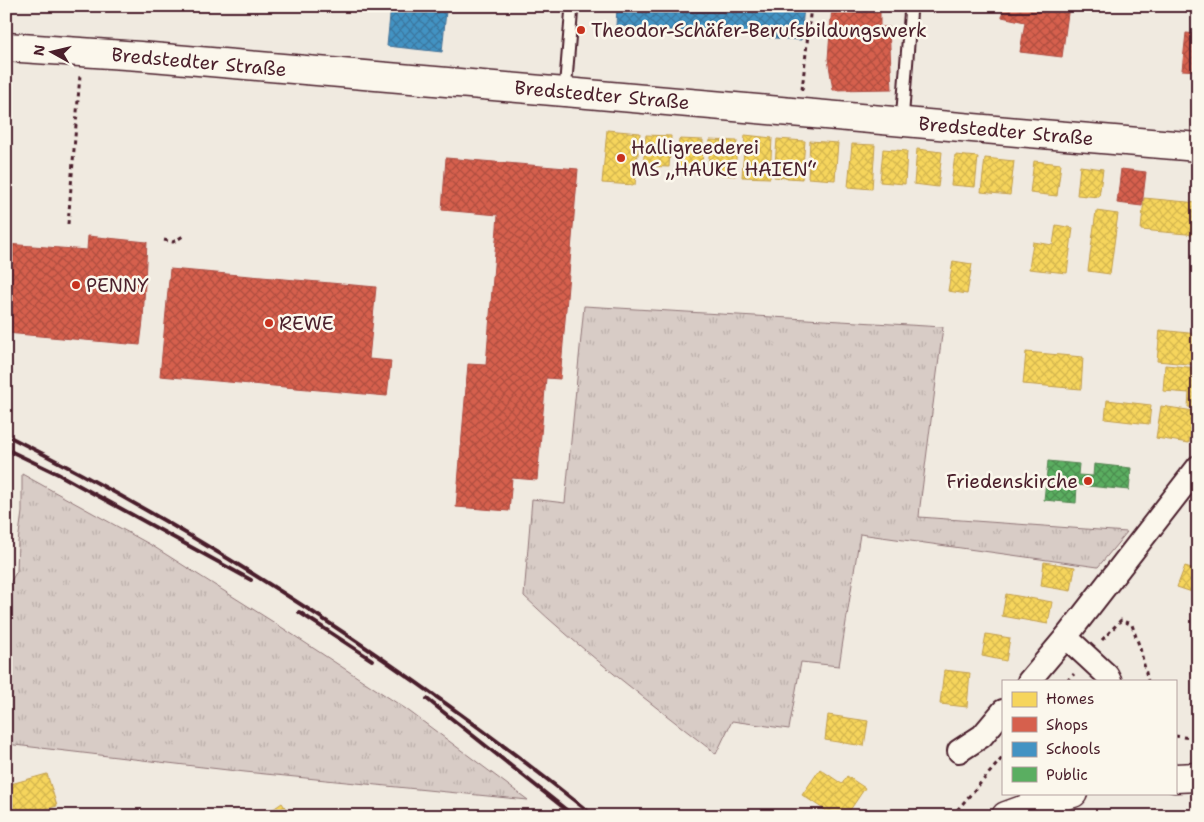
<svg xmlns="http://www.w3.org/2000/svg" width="1204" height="822" font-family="'Shantell Sans',sans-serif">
  <defs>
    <pattern id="grass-tufts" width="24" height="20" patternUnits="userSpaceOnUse" patternTransform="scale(1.25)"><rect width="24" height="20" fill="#d8ccc6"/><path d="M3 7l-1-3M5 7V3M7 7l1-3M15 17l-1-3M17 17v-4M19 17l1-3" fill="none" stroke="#bbafaa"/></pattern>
    <pattern id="homes-cross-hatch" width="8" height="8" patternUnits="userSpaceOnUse" patternTransform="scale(1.25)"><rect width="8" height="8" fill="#f6d55c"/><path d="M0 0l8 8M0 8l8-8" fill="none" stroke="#d4b650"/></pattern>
    <pattern id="shops-cross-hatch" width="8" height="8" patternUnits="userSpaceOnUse" patternTransform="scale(1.25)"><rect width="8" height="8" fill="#d6604d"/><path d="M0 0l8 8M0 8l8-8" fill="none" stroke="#b04f40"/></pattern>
    <pattern id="schools-cross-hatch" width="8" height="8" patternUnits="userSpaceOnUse" patternTransform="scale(1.25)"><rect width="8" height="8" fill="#4393c3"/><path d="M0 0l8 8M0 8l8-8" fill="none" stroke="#3a779f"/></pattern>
    <pattern id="public-cross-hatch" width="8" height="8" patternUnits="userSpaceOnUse" patternTransform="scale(1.25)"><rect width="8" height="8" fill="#5aae61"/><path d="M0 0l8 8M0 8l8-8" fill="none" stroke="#4c8d50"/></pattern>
  </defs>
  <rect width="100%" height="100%" fill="#f0eae0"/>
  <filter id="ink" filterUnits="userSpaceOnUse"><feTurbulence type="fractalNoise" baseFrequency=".02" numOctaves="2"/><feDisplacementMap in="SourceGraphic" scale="10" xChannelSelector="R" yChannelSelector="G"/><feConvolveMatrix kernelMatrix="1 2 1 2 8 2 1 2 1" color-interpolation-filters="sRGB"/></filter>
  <g filter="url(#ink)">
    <g fill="url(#grass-tufts)" stroke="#917678">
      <path d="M584,306L943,327L920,506L919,517L1127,532L1098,567L860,534L839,666L801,662L789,729L732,721L716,754C651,703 584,653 524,596L532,499L565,503Z"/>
      <path d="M22,474L151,545L278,625L406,709L528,800L245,772L6,744V589L17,571L18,542L22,512Z"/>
    </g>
    <g fill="url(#homes-cross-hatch)" stroke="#c29e4d">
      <path d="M607,130L640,133L635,185L602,183Z"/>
      <path d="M646,135L671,136L669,167L643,166Z"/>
      <path d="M745,135L772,138L770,178L742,177Z"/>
      <path d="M679,139L703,140L702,173L676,171Z"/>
      <path d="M777,139L805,141L802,179L774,177Z"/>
      <path d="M710,140L737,141L735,176L708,174Z"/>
      <path d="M810,141L838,143L835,180L808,178Z"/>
      <path d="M852,144L875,145L872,189L848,187Z"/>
      <path d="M883,149L907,151L905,184L880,182Z"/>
      <path d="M917,149L942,152L938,187L914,184Z"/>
      <path d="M955,155L978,157L975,187L951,185Z"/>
      <path d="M985,158L1014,161L1010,195L981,192Z"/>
      <path d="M1034,161L1061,164L1057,196L1030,193Z"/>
      <path d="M1080,166L1103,169L1099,197L1077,195Z"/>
      <path d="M1144,198L1198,203V235L1141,230Z"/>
      <path d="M1096,211L1118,214L1110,274L1088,271Z"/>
      <path d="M1056,225L1073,228L1067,273L1029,269L1033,242L1053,245Z"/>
      <path d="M953,261L972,264L967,294L948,291Z"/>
      <path d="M1160,330L1198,334V365L1157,361Z"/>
      <path d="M1026,352L1083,357L1081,389L1023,384Z"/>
      <path d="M1165,365L1198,368V408L1188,407L1189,393L1163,391Z"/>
      <path d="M1107,400L1151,405L1149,424L1105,419Z"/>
      <path d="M1161,406L1194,411L1189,443L1156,438Z"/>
      <path d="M1198,521V540L1193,539Z"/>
      <path d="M1044,562L1075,567L1071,591L1041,586Z"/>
      <path d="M1185,566L1198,570V594L1177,587Z"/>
      <path d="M1006,594L1052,602L1048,624L1002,616Z"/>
      <path d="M986,634L1010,638L1006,661L982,656Z"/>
      <path d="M944,670L970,673L967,707L940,704Z"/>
      <path d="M828,715L868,721L864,746L825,740Z"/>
      <path d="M820,769L842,784L847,776L865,788L846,816H834L802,795Z"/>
      <path d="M47,774L57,806L21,816H15L7,785Z"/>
      <path d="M282,803L291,816H263Z"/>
    </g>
    <g fill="url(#shops-cross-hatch)" stroke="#ac4c43">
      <path d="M381,6H440L439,15L381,8Z"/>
      <path d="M832,6H880V27H889L892,89L833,90L828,59Z"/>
      <path d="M1003,6H1069L1062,57L1020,52L1025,22L1002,17Z"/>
      <path d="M1186,33L1198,34V71L1182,70Z"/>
      <path d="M446,158L578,169L560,379L546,378L537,480L512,478L509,511L456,507L468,364L486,365L498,215L442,210Z"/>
      <path d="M1121,169L1146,172L1142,206L1117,203Z"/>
      <path d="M88,236L147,242L143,321L140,345L6,333V244L87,250Z"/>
      <path d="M170,269L376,287L369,359L391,361L387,396L160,376Z"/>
    </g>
    <g fill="url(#schools-cross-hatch)" stroke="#457095">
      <path d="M391,6L446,11L442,52L387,46Z"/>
      <path d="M617,6H804L801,40L616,26Z"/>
    </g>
    <path fill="url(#public-cross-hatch)" stroke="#558351" d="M1048,461L1079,464L1078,475L1093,476L1094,464L1131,468L1129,490L1077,485L1076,503L1044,500Z"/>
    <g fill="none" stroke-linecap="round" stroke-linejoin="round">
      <defs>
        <g id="service">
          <path d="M565,92L572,6"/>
          <path d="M902,122L911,6"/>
        </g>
        <g id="minor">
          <path d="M1029,681L1066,637"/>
          <path d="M1110,681L1107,675L1066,637L1198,467"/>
          <path d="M959,751L982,736L1003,711"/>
        </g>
        <g id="secondary">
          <path d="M6,47L140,56L565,92L1018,132L1198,147"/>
          <path d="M1175,778L1198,777"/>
          <path d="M1006,816L1053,799L1073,793"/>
        </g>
      </defs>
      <use href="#service" stroke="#4a1f2b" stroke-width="15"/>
      <use href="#minor" stroke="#4a1f2b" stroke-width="26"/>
      <use href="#secondary" stroke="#4a1f2b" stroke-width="31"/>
      <g stroke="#4a1f2b" stroke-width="3" stroke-dasharray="4 4" stroke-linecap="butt">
        <path d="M802,90L811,6"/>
        <path d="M68,224L80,75"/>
        <path d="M164,240L173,242L185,235"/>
        <path d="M1102,640L1121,620L1132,625L1140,648L1148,681"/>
        <path d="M1067,681L1074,674"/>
        <path d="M1175,736L1198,739"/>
        <path d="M952,816L1003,757"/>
      </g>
      <use href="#service" stroke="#fbf7ec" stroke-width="11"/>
      <use href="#minor" stroke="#fbf7ec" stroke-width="22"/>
      <use href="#secondary" stroke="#fbf7ec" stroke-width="28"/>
      <g stroke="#4a1f2b" stroke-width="4">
        <path d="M6,435C215,540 411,670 594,816"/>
        <path d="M6,449L58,474L251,580"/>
        <path d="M299,612L372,660"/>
        <path d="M427,699L574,816"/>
      </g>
    </g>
  </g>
  <g fill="#c8321e" stroke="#fbf7ec" stroke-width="2">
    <circle cx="581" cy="30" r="5"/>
    <circle cx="621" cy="158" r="5"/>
    <circle cx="76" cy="285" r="5"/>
    <circle cx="269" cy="323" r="5"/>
    <circle cx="1088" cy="481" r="5"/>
  </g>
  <g text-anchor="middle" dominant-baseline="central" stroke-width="5" stroke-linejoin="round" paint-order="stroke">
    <g font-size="19" fill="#4a1f2b" stroke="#fbf7ec" text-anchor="start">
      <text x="591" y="30">Theodor-Schäfer-Berufsbildungswerk</text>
      <text x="631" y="147">Halligreederei<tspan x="631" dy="22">MS „HAUKE HAIEN“</tspan></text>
      <text x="86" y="285">PENNY</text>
      <text x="279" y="323">REWE</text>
      <text x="1078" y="481" text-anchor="end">Friedenskirche</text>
    </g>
    <g font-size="19" fill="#4a1f2b" stroke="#fbf7ec">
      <text transform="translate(199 62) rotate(5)">Bredstedter Straße</text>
      <text transform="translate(602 95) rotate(5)">Bredstedter Straße</text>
      <text transform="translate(1006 131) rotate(5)">Bredstedter Straße</text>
    </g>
  </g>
  <rect width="1204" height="822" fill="none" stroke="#fbf7ec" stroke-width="25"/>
  <rect x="12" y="12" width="1179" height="797" fill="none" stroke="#4a1f2b" stroke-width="2" filter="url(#ink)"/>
  <rect x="1002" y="680" width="175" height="115" fill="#fbf7ec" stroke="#b4a19f"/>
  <rect x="1012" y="692" width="25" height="15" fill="#f6d55c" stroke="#b4a19f"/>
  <text x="1046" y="704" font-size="15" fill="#4a1f2b">Homes</text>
  <rect x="1012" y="717" width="25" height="15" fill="#d6604d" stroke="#b4a19f"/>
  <text x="1046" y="730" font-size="15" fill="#4a1f2b">Shops</text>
  <rect x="1012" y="742" width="25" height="15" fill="#4393c3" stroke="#b4a19f"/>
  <text x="1046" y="754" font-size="15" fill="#4a1f2b">Schools</text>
  <rect x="1012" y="767" width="25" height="15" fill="#5aae61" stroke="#b4a19f"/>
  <text x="1046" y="780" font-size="15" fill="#4a1f2b">Public</text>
  <g transform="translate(52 52) rotate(278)" stroke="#fbf7ec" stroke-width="4" paint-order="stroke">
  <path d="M0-4L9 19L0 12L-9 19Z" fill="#4a1f2b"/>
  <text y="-8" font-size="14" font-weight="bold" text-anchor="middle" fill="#4a1f2b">N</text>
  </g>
</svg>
